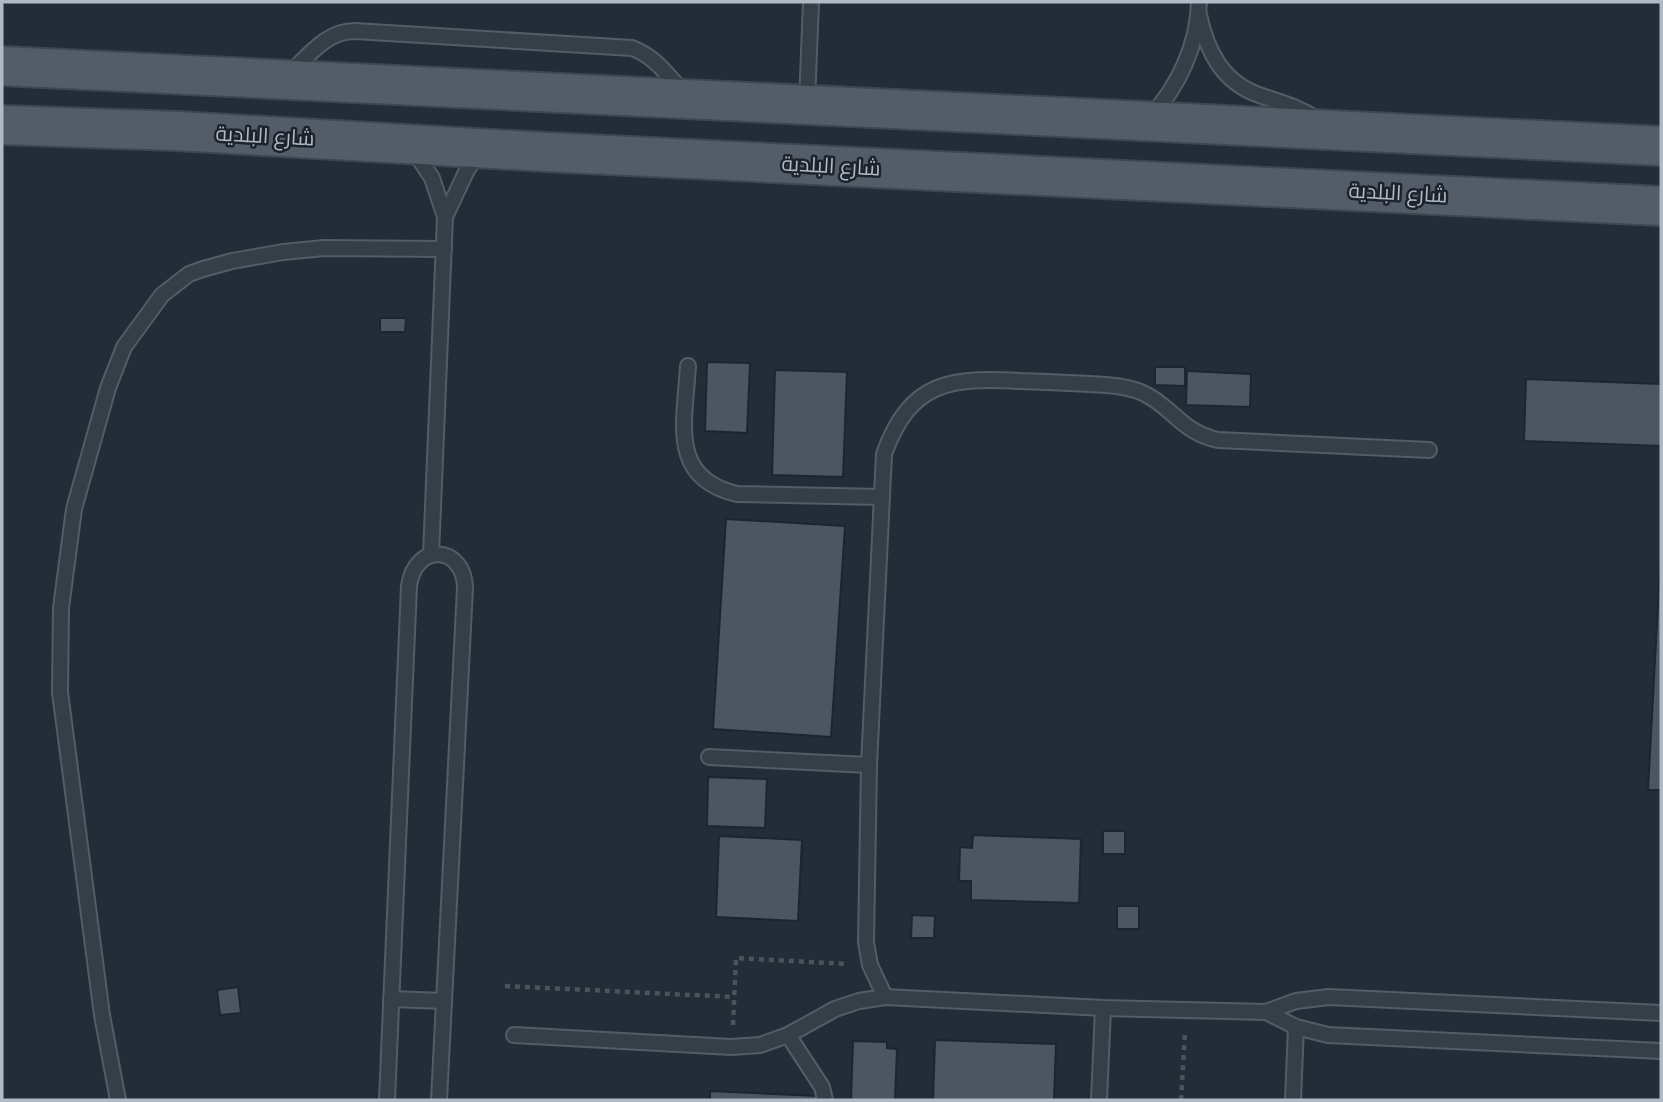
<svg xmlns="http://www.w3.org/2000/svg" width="1663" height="1102" font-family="'Nunito Sans',Cairo,sans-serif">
  <rect width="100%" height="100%" fill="#232c37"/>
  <g fill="#4b5662" stroke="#1e252e" stroke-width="2">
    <path d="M380,318H406L405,332H380Z"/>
    <path d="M707,362L750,363L747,433L705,431Z"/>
    <path d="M1155,367H1185V386L1155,385Z"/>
    <path d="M775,370L847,372L843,477L772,475Z"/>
    <path d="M1187,371L1251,374L1250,407L1186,405Z"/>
    <path d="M1526,379L1661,384V446L1524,441Z"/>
    <path d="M726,519L845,526L831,737L713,729Z"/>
    <path d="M1661,548V790H1648Z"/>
    <path d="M708,777L767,779L765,828L707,826Z"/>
    <rect x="1103" y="831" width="22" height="23"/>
    <path d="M973,835L1081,839L1079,903L971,900V881H959L960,847L972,848Z"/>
    <path d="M719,836L802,840L798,921L716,917Z"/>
    <rect x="1117" y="906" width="22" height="23"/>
    <path d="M912,915L935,916L934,938H911Z"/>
    <path d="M238,987L241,1013L220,1015L217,990Z"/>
    <path d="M935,1040L1056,1044L1054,1100H933Z"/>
    <path d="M853,1041L887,1042V1048L897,1049L895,1100H851Z"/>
    <path d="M710,1091L818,1096L817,1100H710Z"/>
  </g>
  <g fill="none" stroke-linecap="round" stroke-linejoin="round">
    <defs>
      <g id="service">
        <path d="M1199,15C1207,51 1222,82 1259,95C1278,102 1297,106 1315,118"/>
        <path d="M290,73C310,54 327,31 355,31L632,48C654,56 667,74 682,91"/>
        <path d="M807,102L811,2"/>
        <path d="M1150,117C1179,86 1198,44 1199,2"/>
        <path d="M414,151L432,178L445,217L431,555"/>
        <path d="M445,217L467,170L479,153"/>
        <path d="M688,366C685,421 668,478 737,494L882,497"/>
        <path d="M709,757L869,765"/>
        <path d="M885,997L870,965L866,942L869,765L884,454C910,381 951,377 1020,381C1049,382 1077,383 1106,385C1119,386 1132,388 1143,393C1173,407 1181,432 1218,440L1429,450"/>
        <path d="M391,999L444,1001"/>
        <path d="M1266,1012L1296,1027L1328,1035L1661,1051"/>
        <path d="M514,1035L731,1047L760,1045L788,1035L835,1009L859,1001L885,997L1103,1008L1266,1012L1296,1001L1329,997L1661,1013"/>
        <path d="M788,1035L822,1087L825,1100"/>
        <path d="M118,1100L102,1015L60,692L61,608L74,509L108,388L124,347L162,295L189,274L203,269L232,261L283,252L324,248L444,249"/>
        <path d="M387,1100L409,586C415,542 464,545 465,588L439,1100"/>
        <path d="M1099,1100L1103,1008"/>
        <path d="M1293,1100L1296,1027"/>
      </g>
      <g id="primary">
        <path d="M2,66L1661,146"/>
        <path d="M2,125L177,131L546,152L1661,206"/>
      </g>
    </defs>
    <use href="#service" stroke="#545c65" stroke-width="18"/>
    <use href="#primary" stroke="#404751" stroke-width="42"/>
    <g stroke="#465759" stroke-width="4.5" stroke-dasharray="5 5" stroke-linecap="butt">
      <path d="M505,986L734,997"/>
      <path d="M733,1025L736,958L848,964"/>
      <path d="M1181,1100L1185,1032"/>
    </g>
    <use href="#service" stroke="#363e47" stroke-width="14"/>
    <use href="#primary" stroke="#545d67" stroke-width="38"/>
  </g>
  <g text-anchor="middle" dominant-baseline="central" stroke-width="5" stroke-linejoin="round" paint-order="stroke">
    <g font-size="21" fill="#b1b9c4" stroke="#1c232c">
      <text transform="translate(265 136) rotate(3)">شارع البلدية</text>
      <text transform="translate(831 166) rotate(3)">شارع البلدية</text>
      <text transform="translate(1398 193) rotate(3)">شارع البلدية</text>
    </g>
  </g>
  <rect width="1663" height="1102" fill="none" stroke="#b1b9c4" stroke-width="7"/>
</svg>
